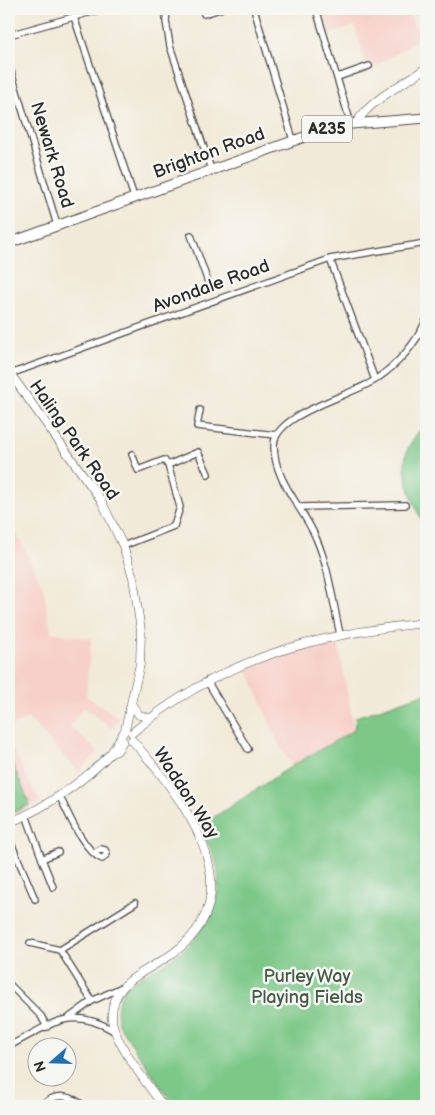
<svg xmlns="http://www.w3.org/2000/svg" width="435" height="1115" font-family="'Balsamiq Sans',sans-serif">
  <rect width="100%" height="100%" fill="#f6f6f2"/>
  <filter id="ink" filterUnits="userSpaceOnUse"><feTurbulence type="fractalNoise" baseFrequency=".02" numOctaves="2"/><feDisplacementMap in="SourceGraphic" scale="10" xChannelSelector="R" yChannelSelector="G"/><feConvolveMatrix kernelMatrix="1 2 1 2 8 2 1 2 1" color-interpolation-filters="sRGB"/></filter>
  <filter id="wash" filterUnits="userSpaceOnUse"><feTurbulence type="fractalNoise" baseFrequency=".0096" numOctaves="4" result="noise"/><feDisplacementMap in="SourceGraphic" scale="20" xChannelSelector="R" yChannelSelector="G"/><feGaussianBlur stdDeviation="1.12" result="paint"/><feColorMatrix in="noise" values="0 0 0 0 0 0 0 0 0 0 0 0 0 0 0 0 0 1.4 0 .05"/><feComposite in="paint" operator="in"/></filter>
  <g filter="url(#wash)">
    <rect width="100%" height="100%" fill="#f2ead8"/>
    <g fill="#f7d1c9">
      <path d="M322,9H383L386,18L407,9L420,38L364,74L359,75L365,61L355,26L330,34Z"/>
      <path d="M9,520L43,586L51,632L91,639L86,696L120,718L113,729L83,707L70,726L98,752L79,772L28,718L9,727Z"/>
      <path d="M338,641L354,730L292,766L278,743L247,669L288,653Z"/>
      <path d="M9,743L40,801L9,818Z"/>
    </g>
    <g fill="#7bc887" stroke="#537a59">
      <path d="M426,422V530H425C417,508 401,480 406,455C408,443 419,432 426,422Z"/>
      <path d="M426,693V1106H174L118,1024C117,1012 116,1002 123,991C133,978 154,970 168,961C197,943 222,909 218,873C217,857 206,841 199,827L292,766L354,730L356,717Z"/>
      <path d="M9,755L30,805L9,814Z"/>
      <path d="M58,1100H66L80,1106H47Z"/>
    </g>
  </g>
  <g filter="url(#ink)">
    <g fill="none" stroke-linecap="round" stroke-linejoin="round">
      <defs>
        <g id="street">
          <path d="M167,9L166,21L170,46L211,169"/>
          <path d="M254,9L293,140"/>
          <path d="M316,9L351,124"/>
          <path d="M204,14L220,9"/>
          <path d="M74,17L134,197"/>
          <path d="M9,35L102,9"/>
          <path d="M9,65L57,225"/>
          <path d="M338,77L369,66"/>
          <path d="M191,235L208,282"/>
          <path d="M330,259L375,380"/>
          <path d="M10,374L330,259L426,243"/>
          <path d="M200,410L197,426L276,435"/>
          <path d="M168,465L198,452L208,474"/>
          <path d="M299,507L405,505"/>
          <path d="M123,546L174,526L180,507L168,465L164,460L138,470L132,454"/>
          <path d="M340,634C333,603 329,567 316,538C303,507 274,481 274,446C273,414 351,396 375,380C397,365 415,345 426,321"/>
          <path d="M207,681L248,749"/>
          <path d="M60,797C69,815 83,850 102,859L107,854L105,850L101,849L94,853"/>
          <path d="M26,815L42,859L58,852"/>
          <path d="M9,838L35,899"/>
          <path d="M42,859L53,887"/>
          <path d="M30,943L60,950"/>
          <path d="M9,984L41,1016L47,1027"/>
          <path d="M92,1001L60,950L135,903"/>
          <path d="M70,1017L92,1001L120,988"/>
          <path d="M9,1046C49,1026 70,1004 114,1031"/>
          <path d="M42,1106C54,1092 71,1095 84,1106"/>
        </g>
        <g id="secondary">
          <path d="M356,123C371,99 404,84 426,68"/>
          <path d="M9,372L101,500L123,546L133,577L141,631L140,664L125,730L111,753"/>
          <path d="M132,705L139,715L150,718"/>
          <path d="M132,733C220,659 314,634 426,623"/>
          <path d="M132,740C181,796 259,892 172,954C147,972 110,981 112,1019C113,1041 149,1086 163,1106"/>
          <path d="M9,823C48,806 81,784 111,753L117,751L123,741"/>
        </g>
        <path id="primary" d="M9,243L318,132L351,124L426,118"/>
      </defs>
      <use href="#street" stroke="#494845" stroke-width="8"/>
      <use href="#secondary" stroke="#494845" stroke-width="9"/>
      <use href="#primary" stroke="#494845" stroke-width="11"/>
      <use href="#street" stroke="#fff" stroke-width="5.5"/>
      <use href="#secondary" stroke="#fff" stroke-width="8"/>
      <use href="#primary" stroke="#fff" stroke-width="9"/>
    </g>
  </g>
  <g text-anchor="middle" dominant-baseline="central" stroke-width="5" stroke-linejoin="round" paint-order="stroke">
    <rect fill="#f6f6f2" stroke="#686867" stroke-width="1" x="302" y="115.5" width="50" height="27" rx="4"/>
    <g font-size="16" font-weight="bold" fill="#2b2b2b">
      <text x="327" y="129">A235</text>
    </g>
    <g font-size="18" fill="#2b2b2b" stroke="#f6f6f2">
      <text transform="translate(209 153) rotate(-20)">Brighton Road</text>
      <text transform="translate(52 155) rotate(73)">Newark Road</text>
      <text transform="translate(211 286) rotate(-20)">Avondale Road</text>
      <text transform="translate(74 440) rotate(55)">Haling Park Road</text>
      <text transform="translate(186 793) rotate(57)">Waddon Way</text>
    </g>
    <g font-size="18" fill="#435a47" stroke="#f6f6f2">
      <text x="307" y="976">Purley Way<tspan x="307" dy="21">Playing Fields</tspan></text>
    </g>
  </g>
  <rect width="435" height="1115" fill="none" stroke="#f6f6f2" stroke-width="30"/>
  <g transform="translate(52 1062) rotate(250)"><circle r="24" fill="#f6f6f2" stroke="#a5a5a2"/>
  <path d="M0-4L9 19L0 12L-9 19Z" fill="#1f6fb2"/>
  <text y="-8" font-size="14" font-weight="bold" text-anchor="middle" fill="#2b2b2b">N</text>
  </g>
</svg>
